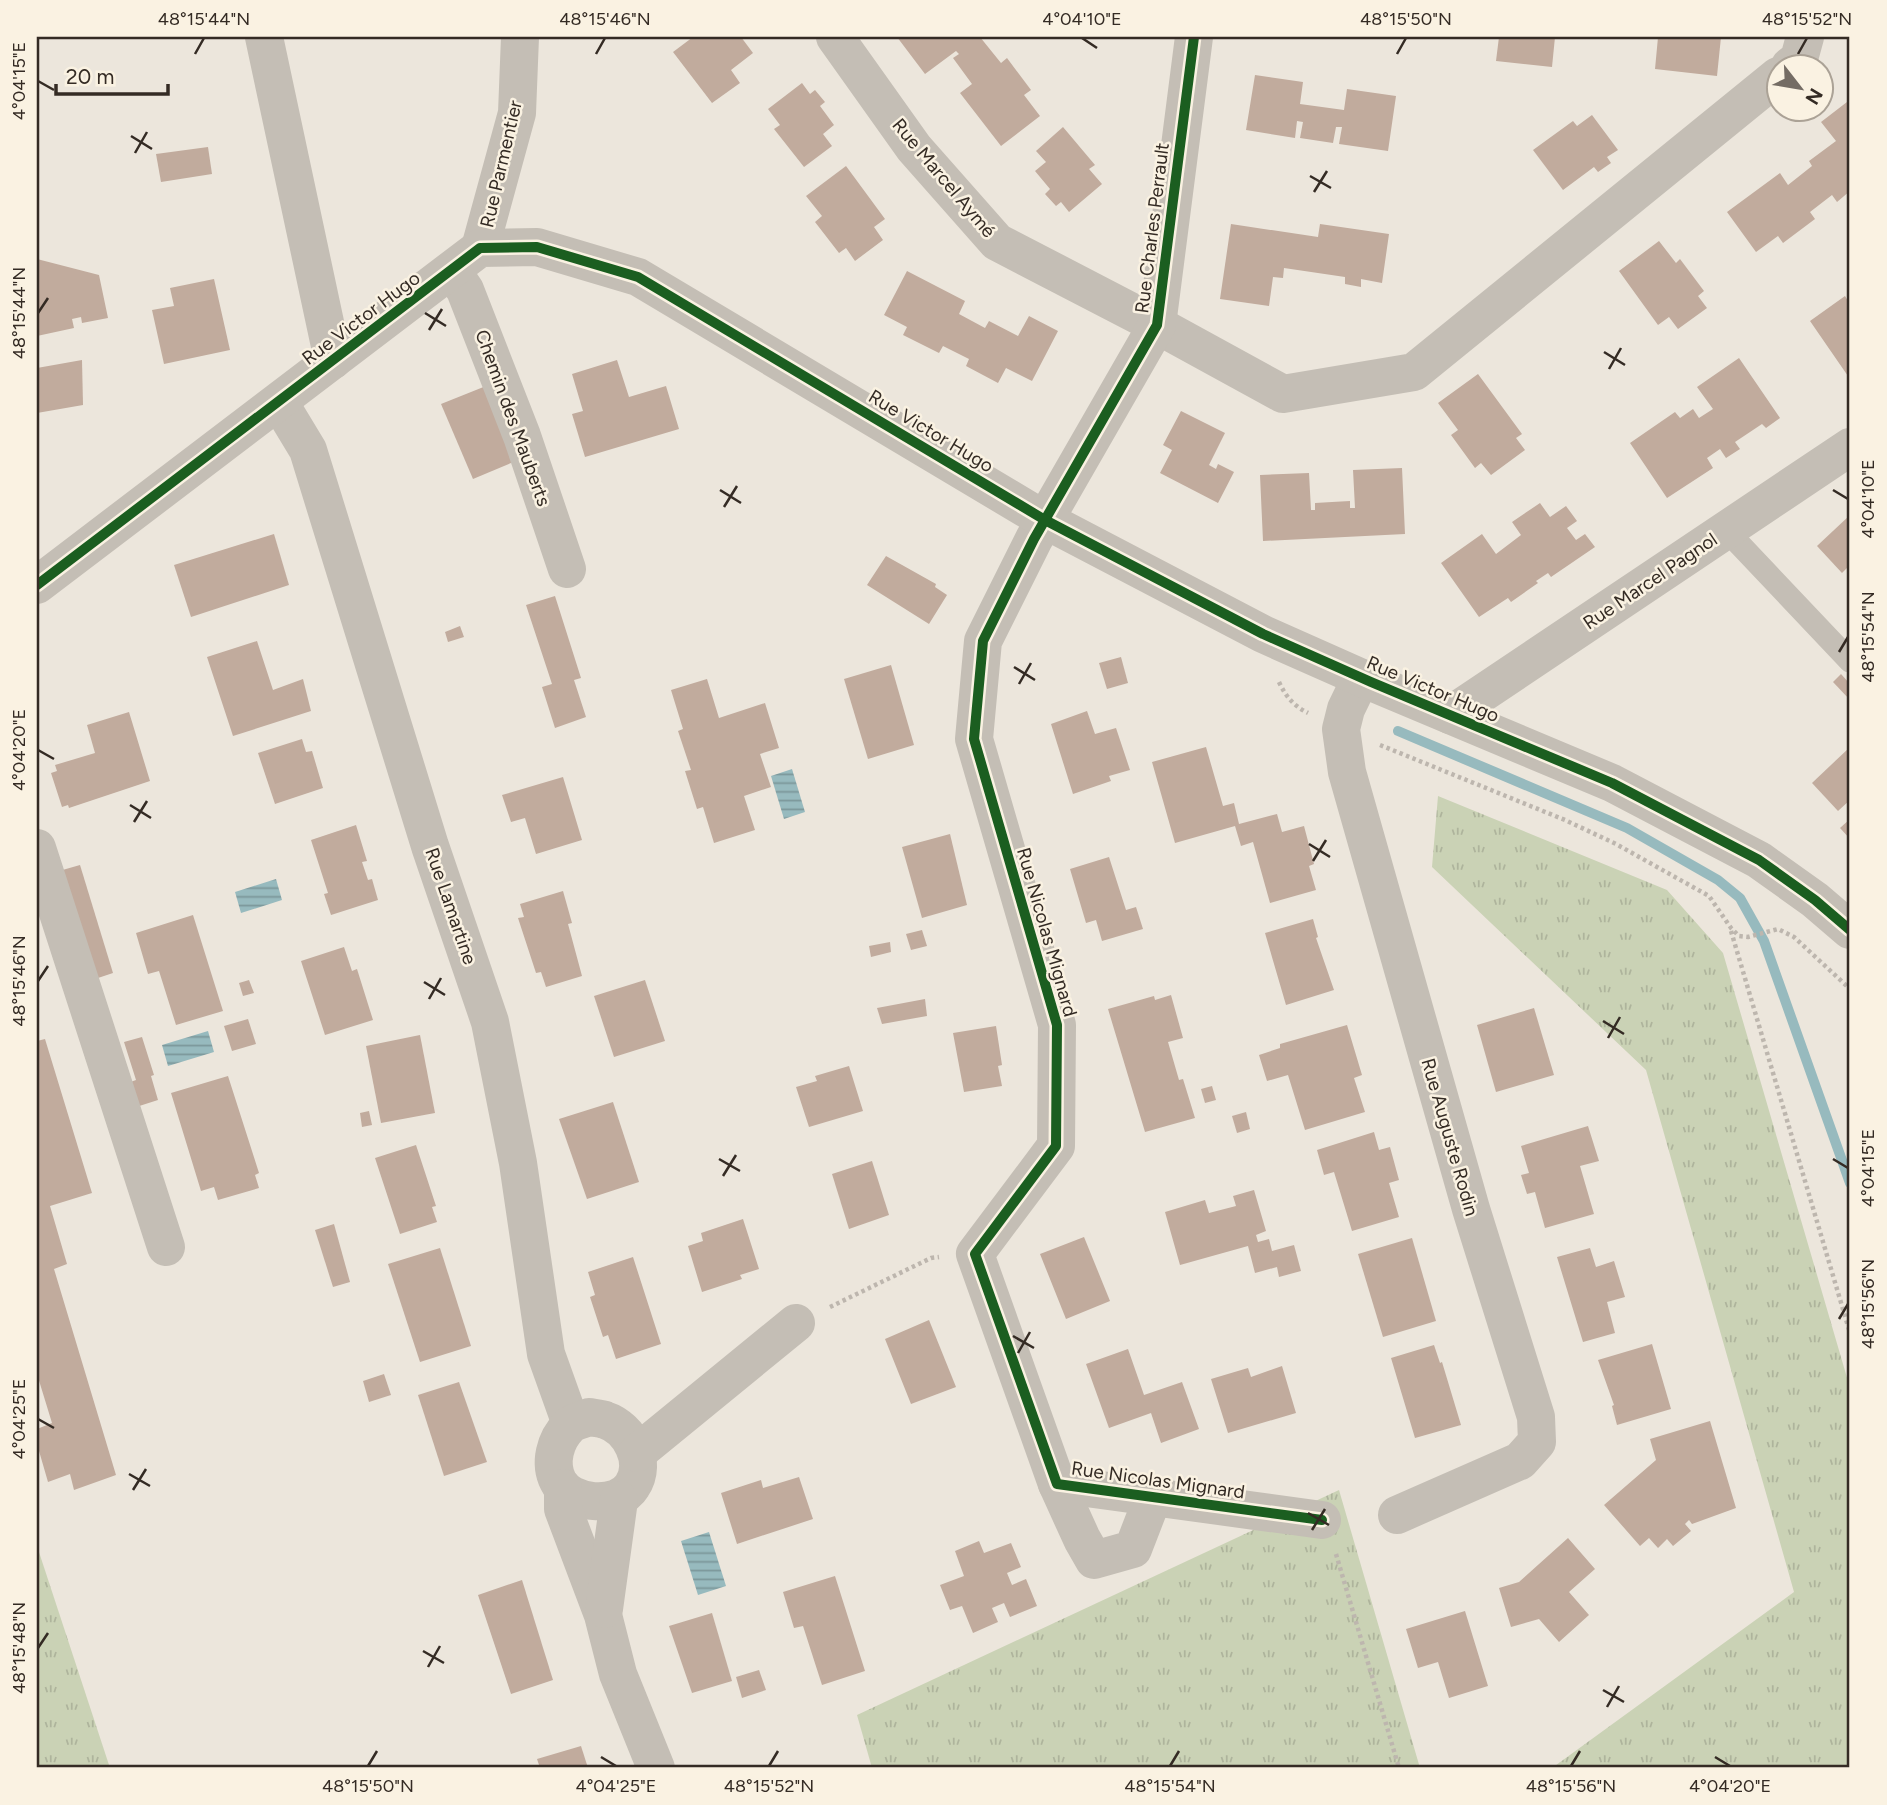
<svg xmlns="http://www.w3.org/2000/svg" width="1887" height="1805" font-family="Figtree,sans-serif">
  <defs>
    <pattern id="grass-tufts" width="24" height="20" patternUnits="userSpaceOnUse" patternTransform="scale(1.75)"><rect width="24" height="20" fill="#cad2b5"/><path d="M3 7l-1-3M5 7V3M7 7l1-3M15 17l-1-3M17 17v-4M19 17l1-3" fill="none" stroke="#aeb49c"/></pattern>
    <pattern id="water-rules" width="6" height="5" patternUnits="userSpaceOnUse" patternTransform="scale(1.75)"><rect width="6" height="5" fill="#97babe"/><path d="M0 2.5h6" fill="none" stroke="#7c979a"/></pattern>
  </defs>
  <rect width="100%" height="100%" fill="#ece6dc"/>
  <g fill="url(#grass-tufts)">
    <path d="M1438,796L1667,890L1723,953L1850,1388V1768H1552L1794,1592L1646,1070L1432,867Z"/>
    <path d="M1339,1490L1420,1768H872L857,1715Z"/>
    <path d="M37,1546L110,1768H37Z"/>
  </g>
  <g fill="url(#water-rules)">
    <path d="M792,769L805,812L784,819L771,776Z"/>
    <path d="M276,879L282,900L241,913L235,892Z"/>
    <path d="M208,1031L214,1052L168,1066L162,1045Z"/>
    <path d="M709,1532L726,1586L698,1595L681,1541Z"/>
  </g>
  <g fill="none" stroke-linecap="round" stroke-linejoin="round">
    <path stroke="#97babe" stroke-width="10" d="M1398,731L1627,828L1718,880L1740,898L1764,941L1850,1183"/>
  </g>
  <g fill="#c1ab9d">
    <path d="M693,37H741L753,53L731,70L740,83L712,103L673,52Z"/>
    <path d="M897,37H980L1001,63L1007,58L1031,90L1024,95L1040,116L1001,146L960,93L972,84L953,58L959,54L956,51L925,74Z"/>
    <path d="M1499,37H1555L1552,67L1496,61Z"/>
    <path d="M1658,37H1721L1717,76L1655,69Z"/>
    <path d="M1255,75L1303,82L1300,104L1344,110L1347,89L1396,96L1388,151L1339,144L1342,127H1336L1333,143L1300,138L1303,122L1297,121L1295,138L1246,130Z"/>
    <path d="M802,83L810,94L815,90L825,102L820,106L834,125L823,134L832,146L804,167L774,129L780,125L768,109Z"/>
    <path d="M1847,102L1850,106V191L1837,202L1832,195L1810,212L1815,219L1783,243L1778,236L1756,252L1727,212L1780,173L1788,185L1812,166L1809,161L1836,141L1821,122Z"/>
    <path d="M1592,115L1618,150L1607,157L1611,163L1598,172L1594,167L1563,190L1533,150L1573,121L1577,126Z"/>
    <path d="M1063,127L1095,165L1089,169L1102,184L1069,212L1061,202L1056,206L1045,194L1050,189L1035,171L1046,162L1036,151Z"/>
    <path d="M208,147L212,174L161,182L156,154Z"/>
    <path d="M846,166L885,219L874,227L883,240L855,261L846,248L839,253L815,222L822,216L806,196Z"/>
    <path d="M1231,224L1318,237L1320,224L1389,234L1382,283L1361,279V287L1345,284V277L1284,268L1283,278L1273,277L1269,306L1220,299Z"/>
    <path d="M1659,241L1676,263L1680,259L1704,291L1698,296L1707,308L1678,329L1669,317L1658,325L1619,271Z"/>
    <path d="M37,259L99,275L108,318L82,323L81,317L72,319L74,328L37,336V294L39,293Z"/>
    <path d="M907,271L965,301L959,314L985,328L989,321L1018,336L1029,316L1058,331L1032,381L1006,368L998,383L966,366L969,359L943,346L939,353L903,335L907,327L884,315Z"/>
    <path d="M214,279L230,350L164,364L152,310L174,306L170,288Z"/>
    <path d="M1845,296L1848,301L1850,299V379L1810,321Z"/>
    <path d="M1739,358L1780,418L1766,428L1762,424L1735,442L1740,449L1726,458L1720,449L1707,458L1713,468L1667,498L1630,443L1675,412L1680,418L1693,409L1699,418L1713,409L1697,387Z"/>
    <path d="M82,360L83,405L37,413V368Z"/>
    <path d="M617,360L629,397L666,386L679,429L585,457L572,414L583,411L572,374Z"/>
    <path d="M1478,374L1522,434L1516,438L1525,450L1491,475L1481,463L1475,468L1451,435L1458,430L1438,403Z"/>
    <path d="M486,386L518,460L473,479L441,404Z"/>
    <path d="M1181,411L1225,433L1209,465L1216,469L1218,464L1234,472L1218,503L1160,473L1172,450L1163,445Z"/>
    <path d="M1402,468L1405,534L1263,541L1260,475L1309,473L1311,510H1315V503L1332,502L1350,501V508H1355L1353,470Z"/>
    <path d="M1540,503L1550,517L1566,506L1577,521L1567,528L1576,540L1585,534L1595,547L1551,577L1548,573L1536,581L1538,583L1511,602L1508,598L1479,617L1441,563L1482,534L1496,554L1521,535L1512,522Z"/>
    <path d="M1850,515V565L1842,573L1817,546Z"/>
    <path d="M274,534L289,585L191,617L174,565Z"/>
    <path d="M886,556L936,584L935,587L947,595L929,624L867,585Z"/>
    <path d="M555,596L581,678L574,680L586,717L555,728L542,687L552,684L526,605Z"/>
    <path d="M460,626L464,637L448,642L445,632Z"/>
    <path d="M257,641L273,690L303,679L311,711L233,736L207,657Z"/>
    <path d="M1121,657L1128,683L1107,689L1099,663Z"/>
    <path d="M891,665L914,745L868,759L844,679Z"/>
    <path d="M1841,674L1850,684V700L1833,682Z"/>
    <path d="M707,679L719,718L765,703L779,748L760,754L771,787L744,796L755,830L714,843L703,807L697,809L685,771L691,770L678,731L683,729L671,690Z"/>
    <path d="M1087,711L1095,734L1116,728L1130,770L1109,776L1111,781L1073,794L1051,724Z"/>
    <path d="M129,712L150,781L69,808L68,805L62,807L51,773L57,771L55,765L95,753L87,725Z"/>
    <path d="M302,739L306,752L312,751L323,788L275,804L258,753Z"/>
    <path d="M1206,747L1223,806L1234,803L1239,824L1277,814L1282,832L1304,826L1314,864L1309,866L1316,890L1270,903L1253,842L1241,846L1235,826L1175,843L1152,762Z"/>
    <path d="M1850,747V800L1838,811L1812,783Z"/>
    <path d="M563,777L582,840L536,854L525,818L511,822L502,795Z"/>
    <path d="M1850,819V839L1840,828Z"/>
    <path d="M356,825L367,861L362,862L368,880L372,879L378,900L331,915L324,894L328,893L311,840Z"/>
    <path d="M950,834L967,905L922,918L902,847Z"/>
    <path d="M1109,857L1126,910L1136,907L1143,929L1102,941L1096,920L1086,923L1070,869Z"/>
    <path d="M80,865L113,973L95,979L59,871Z"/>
    <path d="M563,891L572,923L568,924L582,976L546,987L541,972L536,973L518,918L524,917L520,904Z"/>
    <path d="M193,915L223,1011L176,1025L159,971L148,974L136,933Z"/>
    <path d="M1313,919L1318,937L1316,938L1334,990L1286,1005L1265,933Z"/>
    <path d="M922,930L927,946L911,950L906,934Z"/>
    <path d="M890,942L891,952L871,957L869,946Z"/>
    <path d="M344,947L352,971L357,969L373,1020L325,1035L301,961Z"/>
    <path d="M249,980L254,993L243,996L239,983Z"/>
    <path d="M645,980L665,1041L614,1057L594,996Z"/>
    <path d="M1171,995L1183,1038L1168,1042L1179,1080L1183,1079L1195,1118L1145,1132L1108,1009L1154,996L1155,1000Z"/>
    <path d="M925,999L927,1016L882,1024L877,1008Z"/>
    <path d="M1534,1008L1554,1075L1496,1092L1477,1025Z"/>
    <path d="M248,1019L256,1044L232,1051L224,1026Z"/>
    <path d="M1347,1025L1362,1075L1354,1078L1365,1112L1305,1130L1288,1075L1267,1081L1259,1055L1280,1048V1044Z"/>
    <path d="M996,1026L1002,1065L998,1066L1002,1086L964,1092L953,1033Z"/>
    <path d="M420,1035L435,1113L381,1123L366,1046Z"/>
    <path d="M142,1037L154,1075L151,1076L158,1100L133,1108L125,1084L136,1080L124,1042Z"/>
    <path d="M45,1039L92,1193L50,1206L67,1264L54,1269L116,1475L74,1490L70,1474L48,1482L37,1444V1429L52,1423L37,1374V1041Z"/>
    <path d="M849,1066L863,1111L809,1127L796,1087L817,1081L815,1076Z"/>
    <path d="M228,1076L259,1173L255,1175L259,1188L218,1200L214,1187L201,1191L171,1093Z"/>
    <path d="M1212,1086L1216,1100L1205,1103L1201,1089Z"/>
    <path d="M613,1102L639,1182L587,1199L559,1119Z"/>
    <path d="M369,1111L372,1125L362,1127L360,1113Z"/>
    <path d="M1246,1112L1250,1129L1237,1133L1232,1116Z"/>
    <path d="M1588,1126L1599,1161L1580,1166L1594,1214L1545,1228L1535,1192L1527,1194L1521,1175L1529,1173L1521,1146Z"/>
    <path d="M1374,1132L1379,1150L1390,1147L1399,1180L1389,1183L1399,1217L1352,1231L1334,1172L1324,1175L1317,1150Z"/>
    <path d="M416,1145L436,1206L432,1207L437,1222L400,1234L375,1158Z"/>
    <path d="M872,1161L889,1215L849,1229L832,1174Z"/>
    <path d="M1254,1190L1266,1231L1256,1235L1258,1242L1269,1239L1272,1251L1294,1245L1301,1271L1279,1277L1277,1267L1255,1273L1248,1246L1180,1265L1165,1212L1205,1200L1209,1213L1236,1206L1233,1196Z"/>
    <path d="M743,1219L759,1269L740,1275L742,1279L702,1292L688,1246L703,1241L701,1233Z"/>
    <path d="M334,1224L350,1282L333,1287L315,1230Z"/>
    <path d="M1084,1237L1110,1301L1066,1319L1040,1254Z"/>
    <path d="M1412,1238L1436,1321L1383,1337L1358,1254Z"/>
    <path d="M440,1248L471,1346L420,1362L388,1264Z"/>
    <path d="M1590,1248L1596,1267L1614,1261L1625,1297L1607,1302L1615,1333L1583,1342L1557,1257Z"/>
    <path d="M633,1257L661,1344L616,1359L608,1335L603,1337L590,1297L595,1295L588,1272Z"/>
    <path d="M929,1320L956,1387L911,1404L885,1339Z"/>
    <path d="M1652,1344L1671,1409L1617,1425L1612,1406L1614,1405L1598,1360Z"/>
    <path d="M1434,1345L1440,1363L1442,1362L1461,1425L1415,1438L1391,1358Z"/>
    <path d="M1128,1349L1144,1395L1182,1382L1199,1429L1161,1443L1151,1413L1109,1428L1086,1364Z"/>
    <path d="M1282,1366L1296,1413L1228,1433L1211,1379L1248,1368L1251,1377Z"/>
    <path d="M384,1374L391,1395L369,1402L363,1381Z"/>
    <path d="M459,1382L487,1462L444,1476L418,1395Z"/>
    <path d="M1710,1421L1736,1508L1692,1524L1689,1520L1685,1524L1691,1531L1673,1546L1667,1539L1658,1548L1649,1538L1640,1546L1604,1505L1656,1460L1650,1439Z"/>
    <path d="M799,1477L813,1519L737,1544L721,1493L761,1480L763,1488Z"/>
    <path d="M1568,1538L1595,1569L1569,1592L1589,1615L1559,1642L1539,1619L1511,1627L1499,1588L1519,1582Z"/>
    <path d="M979,1541L984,1553L1011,1543L1021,1567L1007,1573L1012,1585L1026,1579L1037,1606L1010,1617L1004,1603L992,1608L998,1622L973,1633L962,1606L950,1610L940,1585L964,1576L955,1551Z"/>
    <path d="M835,1576L865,1671L822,1685L803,1626L794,1628L783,1592Z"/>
    <path d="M522,1580L553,1680L511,1694L478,1595Z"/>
    <path d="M1465,1611L1488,1686L1449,1698L1438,1662L1418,1668L1406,1629Z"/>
    <path d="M712,1613L732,1681L692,1693L669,1626Z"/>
    <path d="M759,1670L766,1690L742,1698L736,1677Z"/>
    <path d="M581,1746L588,1768H540L537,1759Z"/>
  </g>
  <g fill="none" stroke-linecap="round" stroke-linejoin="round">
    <g stroke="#bdb6ae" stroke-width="4.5" stroke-dasharray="3.5 3.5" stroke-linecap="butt">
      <path d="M1279,682C1286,697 1294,706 1308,713"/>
      <path d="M1380,745L1565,820L1616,844L1709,896L1731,928L1739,936L1748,937L1778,929L1794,937L1850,989"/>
      <path d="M1731,931L1850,1333"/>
      <path d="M830,1307L931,1258L939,1257"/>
      <path d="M1336,1554L1399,1768"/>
    </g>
    <path stroke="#c4beb5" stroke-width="23" d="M1726,530L1850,661"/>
    <g stroke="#c4beb5" stroke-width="38">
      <path d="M264,37L333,360"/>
      <path d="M835,37L914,148L997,242L1157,325L1283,394L1414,372L1778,76"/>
      <path d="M1194,37L1157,325L1034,539L983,641L974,739L1057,1025L1056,1146L975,1254L1057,1484L1322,1520"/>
      <path d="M1790,66L1799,59L1805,37"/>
      <path d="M452,271L465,290L522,436L567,569"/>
      <path d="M279,402L308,450L430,846L490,1022L518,1163L546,1354L571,1424"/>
      <path d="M1361,678L1346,709L1341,729L1347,772L1471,1209L1536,1417L1537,1442L1520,1461L1397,1515"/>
      <path d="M1450,715L1850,447"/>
      <path d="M37,848L166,1247"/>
      <path d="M589,1417C594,1418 600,1418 605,1420C630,1428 648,1462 632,1486C618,1509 569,1505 558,1481C549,1463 555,1440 569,1426C574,1421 583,1420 589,1417Z"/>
      <path d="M637,1453L796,1323"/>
      <path d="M1057,1484L1082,1539L1094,1560L1133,1549L1153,1497"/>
      <path d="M563,1488V1509L603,1615L618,1674L656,1768"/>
      <path d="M604,1609L619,1500"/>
    </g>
    <g stroke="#c4beb5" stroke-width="38">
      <path d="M480,248L517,113L520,37"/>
      <path d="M37,585L480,248L537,247L638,277L1045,520L1263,634L1371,682L1612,783L1759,860L1815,900L1850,930"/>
    </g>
    <defs>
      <g id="cycleway">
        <path d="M1194,37L1157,325L1034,539L983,641L974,739L1057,1025L1056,1146L975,1254L1057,1484L1322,1520"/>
        <path d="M37,585L480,248L537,247L638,277L1045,520L1263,634L1371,682L1612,783L1759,860L1815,900L1850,930"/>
      </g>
    </defs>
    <use href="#cycleway" stroke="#faf2e2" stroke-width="15"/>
    <use href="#cycleway" stroke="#1b5e20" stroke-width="10"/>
  </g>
  <path fill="none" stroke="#342b24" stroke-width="2.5" d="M1082,38L1097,48M195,54L204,38M596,54L605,38M1397,54L1406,38M1798,54L1807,38M38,81L54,90M131,136L152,149M135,153L147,132M1310,176L1331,188M1314,192L1327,171M38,313L48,298M425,313L446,326M429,330L442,309M1604,352L1625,365M1609,369L1621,348M720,490L741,503M1833,490L1848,499M724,507L737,486M1839,652L1848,637M1014,667L1035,680M1019,684L1031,663M38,750L54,759M130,805L151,818M134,822L147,801M1309,844L1330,857M1313,861L1326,840M38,981L48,966M424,982L445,995M429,999L441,978M1603,1021L1624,1034M1608,1038L1620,1017M719,1159L740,1171M1833,1159L1848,1168M723,1176L736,1155M1839,1319L1848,1304M1013,1336L1034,1348M1018,1353L1030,1332M38,1419L54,1428M129,1474L150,1486M133,1490L146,1469M1308,1513L1329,1525M1312,1530L1325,1509M38,1648L48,1633M423,1651L444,1663M428,1667L440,1646M1603,1690L1624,1702M1607,1707L1619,1686M601,1757L616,1766M1715,1757L1730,1766M368,1766L377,1751M769,1766L778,1751M1170,1766L1179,1751M1571,1766L1580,1751"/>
  <g text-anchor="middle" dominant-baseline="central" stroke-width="5" stroke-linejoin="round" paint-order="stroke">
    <g font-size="19" fill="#342b24" stroke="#faf2e2">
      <text transform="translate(501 164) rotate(-77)">Rue Parmentier</text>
      <text transform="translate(944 178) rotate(50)">Rue Marcel Aymé</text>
      <text transform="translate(1152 228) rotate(-83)">Rue Charles Perrault</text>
      <text transform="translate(361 318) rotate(-37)">Rue Victor Hugo</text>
      <text transform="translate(513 418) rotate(70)">Chemin des Mauberts</text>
      <text transform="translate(931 431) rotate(31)">Rue Victor Hugo</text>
      <text transform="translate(1650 581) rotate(-34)">Rue Marcel Pagnol</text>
      <text transform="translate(1433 689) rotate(23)">Rue Victor Hugo</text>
      <text transform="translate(451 906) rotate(71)">Rue Lamartine</text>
      <text transform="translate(1047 932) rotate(74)">Rue Nicolas Mignard</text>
      <text transform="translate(1450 1137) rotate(74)">Rue Auguste Rodin</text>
      <text transform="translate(1158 1480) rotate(8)">Rue Nicolas Mignard</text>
    </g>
  </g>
  <rect width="1887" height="1805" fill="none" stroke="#faf2e2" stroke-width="77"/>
  <g transform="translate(1800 88) rotate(121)"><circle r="33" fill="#faf2e2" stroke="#aba296" stroke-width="2"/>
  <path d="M0-5L12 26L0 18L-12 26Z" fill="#746c64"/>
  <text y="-10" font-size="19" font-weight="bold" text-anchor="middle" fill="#342b24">N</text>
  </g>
  <path d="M56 84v10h112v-10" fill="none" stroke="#342b24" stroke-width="3.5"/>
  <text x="66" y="84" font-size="21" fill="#342b24" stroke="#faf2e2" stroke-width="5" paint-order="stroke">20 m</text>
  <rect x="38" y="38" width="1810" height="1728" fill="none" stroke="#342b24" stroke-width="2.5"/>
  <g font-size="18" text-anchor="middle" fill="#342b24">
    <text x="204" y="25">48°15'44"N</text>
    <text x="605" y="25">48°15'46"N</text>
    <text x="1082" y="25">4°04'10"E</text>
    <text x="1406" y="25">48°15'50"N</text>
    <text x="1807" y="25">48°15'52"N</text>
    <text transform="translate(19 81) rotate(-90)" y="6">4°04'15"E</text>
    <text transform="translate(19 313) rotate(-90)" y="6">48°15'44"N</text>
    <text transform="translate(1868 499) rotate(-90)" y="6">4°04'10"E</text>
    <text transform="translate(1868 637) rotate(-90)" y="6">48°15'54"N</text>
    <text transform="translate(19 750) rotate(-90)" y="6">4°04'20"E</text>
    <text transform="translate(19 981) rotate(-90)" y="6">48°15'46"N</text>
    <text transform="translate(1868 1168) rotate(-90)" y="6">4°04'15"E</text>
    <text transform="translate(1868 1304) rotate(-90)" y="6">48°15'56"N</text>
    <text transform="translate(19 1419) rotate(-90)" y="6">4°04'25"E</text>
    <text transform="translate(19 1648) rotate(-90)" y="6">48°15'48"N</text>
    <text x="368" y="1792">48°15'50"N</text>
    <text x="616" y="1792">4°04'25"E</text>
    <text x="769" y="1792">48°15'52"N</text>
    <text x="1170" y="1792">48°15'54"N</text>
    <text x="1571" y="1792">48°15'56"N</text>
    <text x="1730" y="1792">4°04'20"E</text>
  </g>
</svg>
